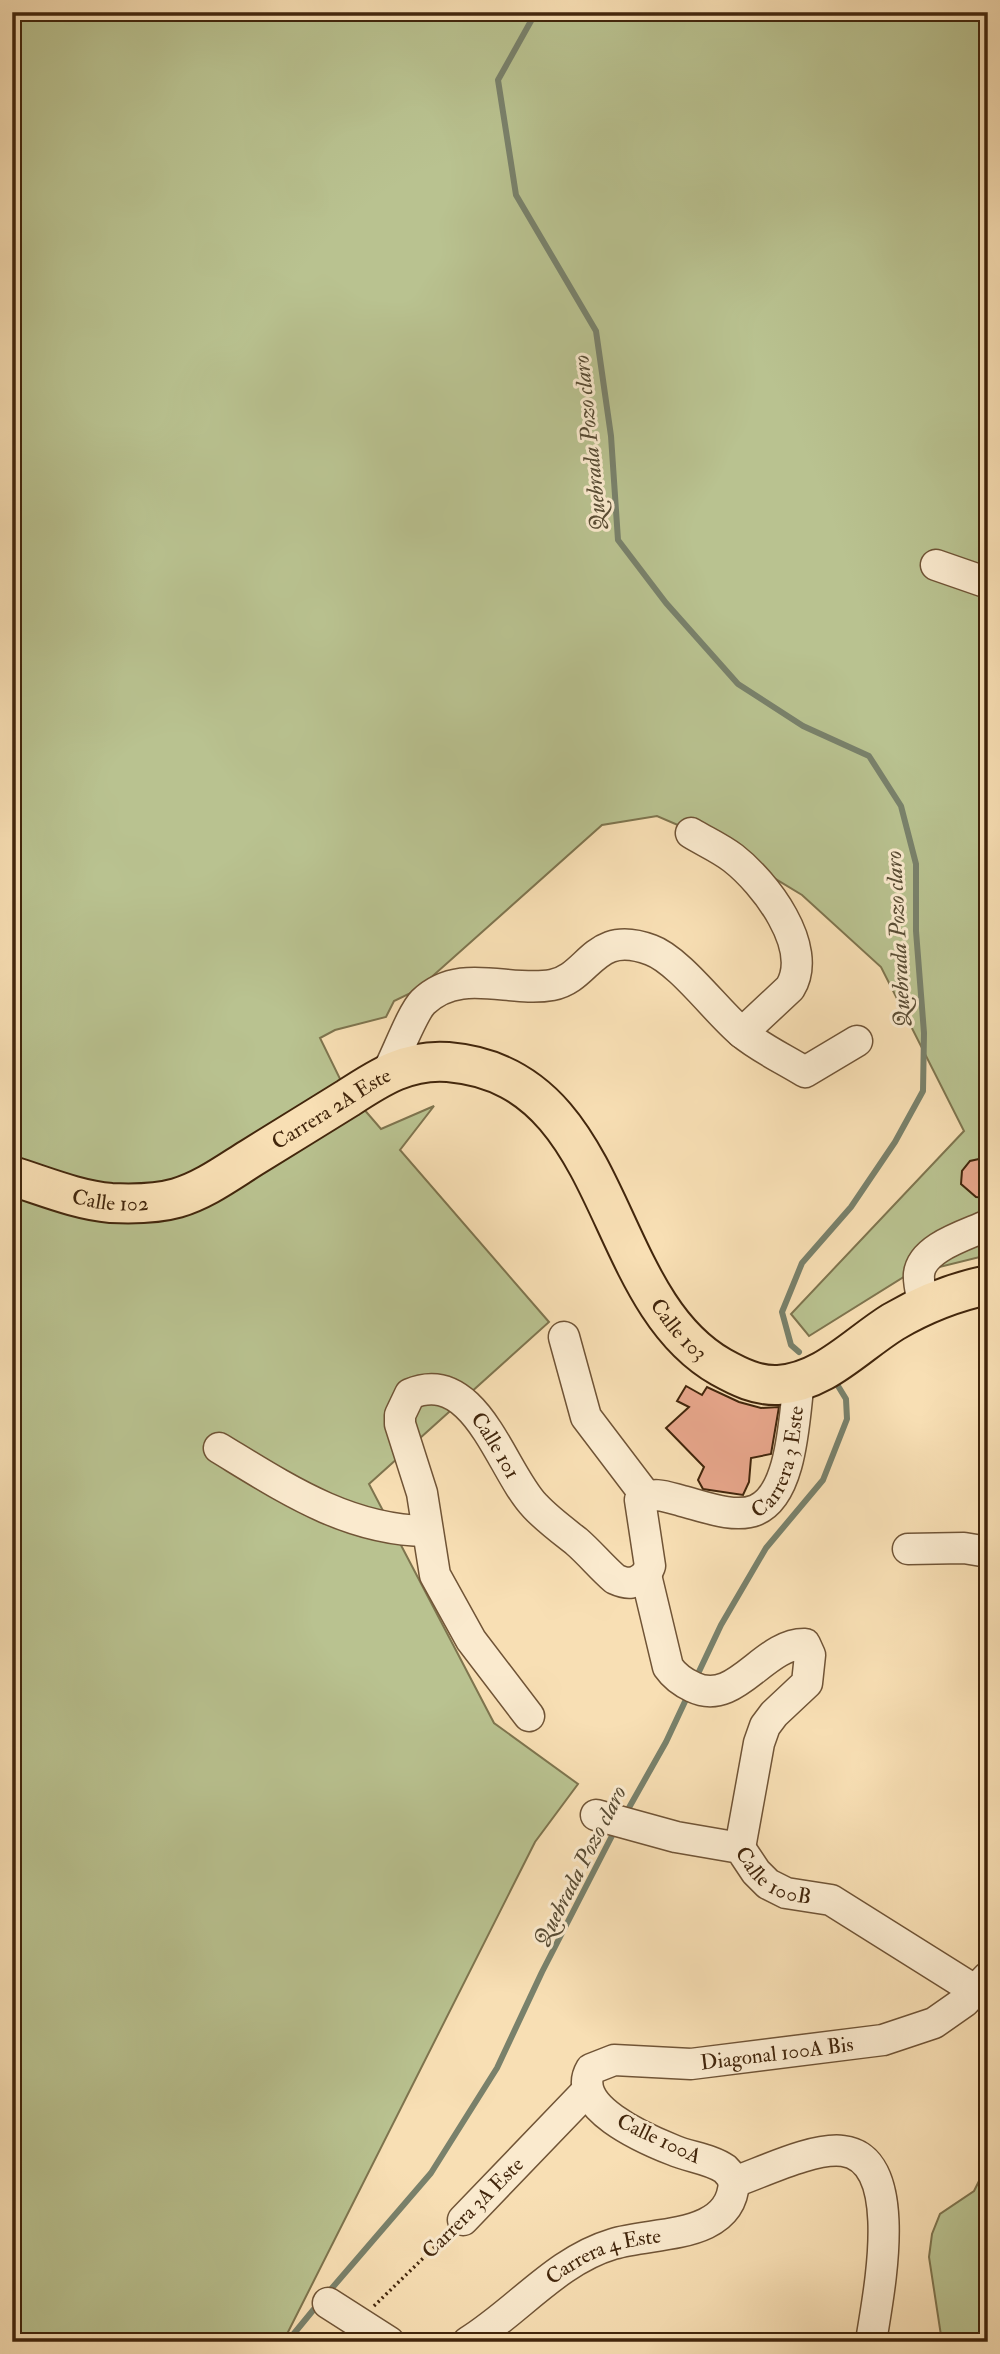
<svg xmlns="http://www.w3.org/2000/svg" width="1000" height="2354" font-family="'IM FELL Double Pica',serif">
  <rect width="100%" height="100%" fill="#f8dfb4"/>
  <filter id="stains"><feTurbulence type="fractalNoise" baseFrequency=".00286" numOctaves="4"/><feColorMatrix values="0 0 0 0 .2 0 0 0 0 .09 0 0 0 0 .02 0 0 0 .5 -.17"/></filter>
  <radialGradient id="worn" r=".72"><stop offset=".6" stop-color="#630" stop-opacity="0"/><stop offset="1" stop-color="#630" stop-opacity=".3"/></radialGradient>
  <g fill="#b9c290" stroke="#7e744e" stroke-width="2">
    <path d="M12,12H988V1255L907,1275L809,1336L791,1314L964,1131L881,967L802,895L708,838L657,816L602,825L417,990L394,1001L386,1017L335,1030L320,1038L343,1085L381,1129L434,1106L400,1150L549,1322L369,1484L494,1723L578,1784L535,1842L283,2342H12Z"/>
    <path d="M988,2163V2342H942L929,2257L932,2234L940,2214L974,2191Z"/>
  </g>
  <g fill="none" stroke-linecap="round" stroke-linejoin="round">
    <g stroke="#79816b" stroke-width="6">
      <path d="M536,12L498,80L516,195L596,331L611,436L618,540L666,603L738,684L803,726L869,756L901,806L916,864V931L924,1033L923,1091L895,1142L851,1207L802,1263L782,1312L791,1345L799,1352"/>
      <path d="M695,1680L721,1625L766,1548L823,1480L847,1419L846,1399L835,1381"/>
      <path d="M626,1813L666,1742L689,1693"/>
      <path d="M326,2295L431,2173L497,2068L542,1972L616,1828"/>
      <path d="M287,2342L319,2303"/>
      <path d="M984,2342L988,2311"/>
    </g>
  </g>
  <g fill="#e7a68b" stroke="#42260c" stroke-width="2">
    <path d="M988,1157V1198L976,1197L961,1184L962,1171L970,1161Z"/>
    <path d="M686,1386L702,1395L707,1387L739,1402L761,1408L779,1407L771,1454L751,1458L749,1482L743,1495L703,1489L698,1480L704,1467L666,1428L689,1407L677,1401Z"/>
  </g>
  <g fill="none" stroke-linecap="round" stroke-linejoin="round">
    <defs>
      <g id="minor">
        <path d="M936,565L988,583"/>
        <path d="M691,833C704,841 720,848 733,858C764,882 815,947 790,988L742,1033"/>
        <path d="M387,1073C396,1057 412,1013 423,1002C460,966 509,993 552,985C590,978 593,928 651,950C679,960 717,1012 741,1032C760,1048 784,1059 805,1072L857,1041"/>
        <path d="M924,1307C922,1296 918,1284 919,1274C922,1247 967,1235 988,1225"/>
        <path d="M564,1337L586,1417L646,1496"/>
        <path d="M219,1448C285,1488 347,1530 426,1531"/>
        <path d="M908,1549L964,1548L988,1552"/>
        <path d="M646,1575L668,1667C675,1677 682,1682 693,1687C736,1708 763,1643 805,1644L810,1655L807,1683L774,1714L765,1726L759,1743L740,1848"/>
        <path id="s1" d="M646,1575L650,1566L640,1500C654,1491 667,1497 682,1501C702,1506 735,1519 756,1510C793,1494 794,1416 799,1381"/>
        <path id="s2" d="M529,1716L471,1640L435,1575L422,1493L400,1424V1415L410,1394C476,1366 501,1471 535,1506C547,1519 562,1530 576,1541C590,1553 601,1567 615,1579C628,1585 635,1584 646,1575"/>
        <path id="s3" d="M596,1815L676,1837L740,1848L756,1872L768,1884L786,1893L831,1900L976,1991"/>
        <path id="s4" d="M734,2182C732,2177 729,2173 725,2169C711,2159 689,2157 673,2150C645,2139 569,2106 591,2069L614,2060L691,2064L883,2040L934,2023L964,2002L988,1977"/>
        <path d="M734,2182C763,2172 814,2147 843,2151C908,2159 877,2300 871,2342"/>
        <path d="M463,2220L586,2092"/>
        <path d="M328,2303L389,2342"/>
        <path id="s5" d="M468,2342C518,2311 556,2261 613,2244C655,2231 731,2240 734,2182"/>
      </g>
      <g id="major">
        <path id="s6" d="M12,1176C44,1186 77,1200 111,1203C133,1204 156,1204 177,1198C204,1190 227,1173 251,1158C283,1138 316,1118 348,1098C380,1077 408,1059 448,1062C618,1076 598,1297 721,1367C739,1377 757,1386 778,1385C824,1382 856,1345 893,1322C922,1305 954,1292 988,1285"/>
      </g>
    </defs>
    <use href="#minor" stroke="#705436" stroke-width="33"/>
    <use href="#major" stroke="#42260c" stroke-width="42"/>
    <path stroke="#42260c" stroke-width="3.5" stroke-dasharray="2 3.5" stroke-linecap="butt" d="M374,2306L446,2236"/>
    <use href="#minor" stroke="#faeace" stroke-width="30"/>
    <use href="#major" stroke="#f8dfb4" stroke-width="38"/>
  </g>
  <g text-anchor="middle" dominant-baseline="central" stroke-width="6" stroke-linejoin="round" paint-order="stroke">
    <g font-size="21" fill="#42260c" stroke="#faeace">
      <text stroke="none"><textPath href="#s6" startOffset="348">Carrera 2A Este</textPath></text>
      <text stroke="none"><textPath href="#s6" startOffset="102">Calle 102</textPath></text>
      <text stroke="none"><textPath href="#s6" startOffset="847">Calle 103</textPath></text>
      <text stroke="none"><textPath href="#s2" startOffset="469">Calle 101</textPath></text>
      <text stroke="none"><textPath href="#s1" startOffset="252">Carrera 3 Este</textPath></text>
      <text stroke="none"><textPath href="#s3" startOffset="194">Calle 100B</textPath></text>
      <text stroke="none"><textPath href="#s4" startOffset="388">Diagonal 100A Bis</textPath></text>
      <text transform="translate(659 2139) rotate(25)">Calle 100A</text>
      <text transform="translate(473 2208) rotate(-45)">Carrera 3A Este</text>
      <text stroke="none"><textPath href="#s5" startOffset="163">Carrera 4 Este</textPath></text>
    </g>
    <g font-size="23" font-style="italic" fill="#594c34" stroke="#faeace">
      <text transform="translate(590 443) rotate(-96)">Quebrada Pozo claro</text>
      <text transform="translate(898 939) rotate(-93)">Quebrada Pozo claro</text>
      <text transform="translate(580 1866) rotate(-63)">Quebrada Pozo claro</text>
    </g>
  </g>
  <rect width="1000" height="2354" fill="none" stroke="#f8dfb4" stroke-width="42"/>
  <rect x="14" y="14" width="972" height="2326" fill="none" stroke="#42260c" stroke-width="3.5"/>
  <rect x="21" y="21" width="958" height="2312" fill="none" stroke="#42260c" stroke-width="2"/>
  <rect width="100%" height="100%" filter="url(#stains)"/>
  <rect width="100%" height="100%" fill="url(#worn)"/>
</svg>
